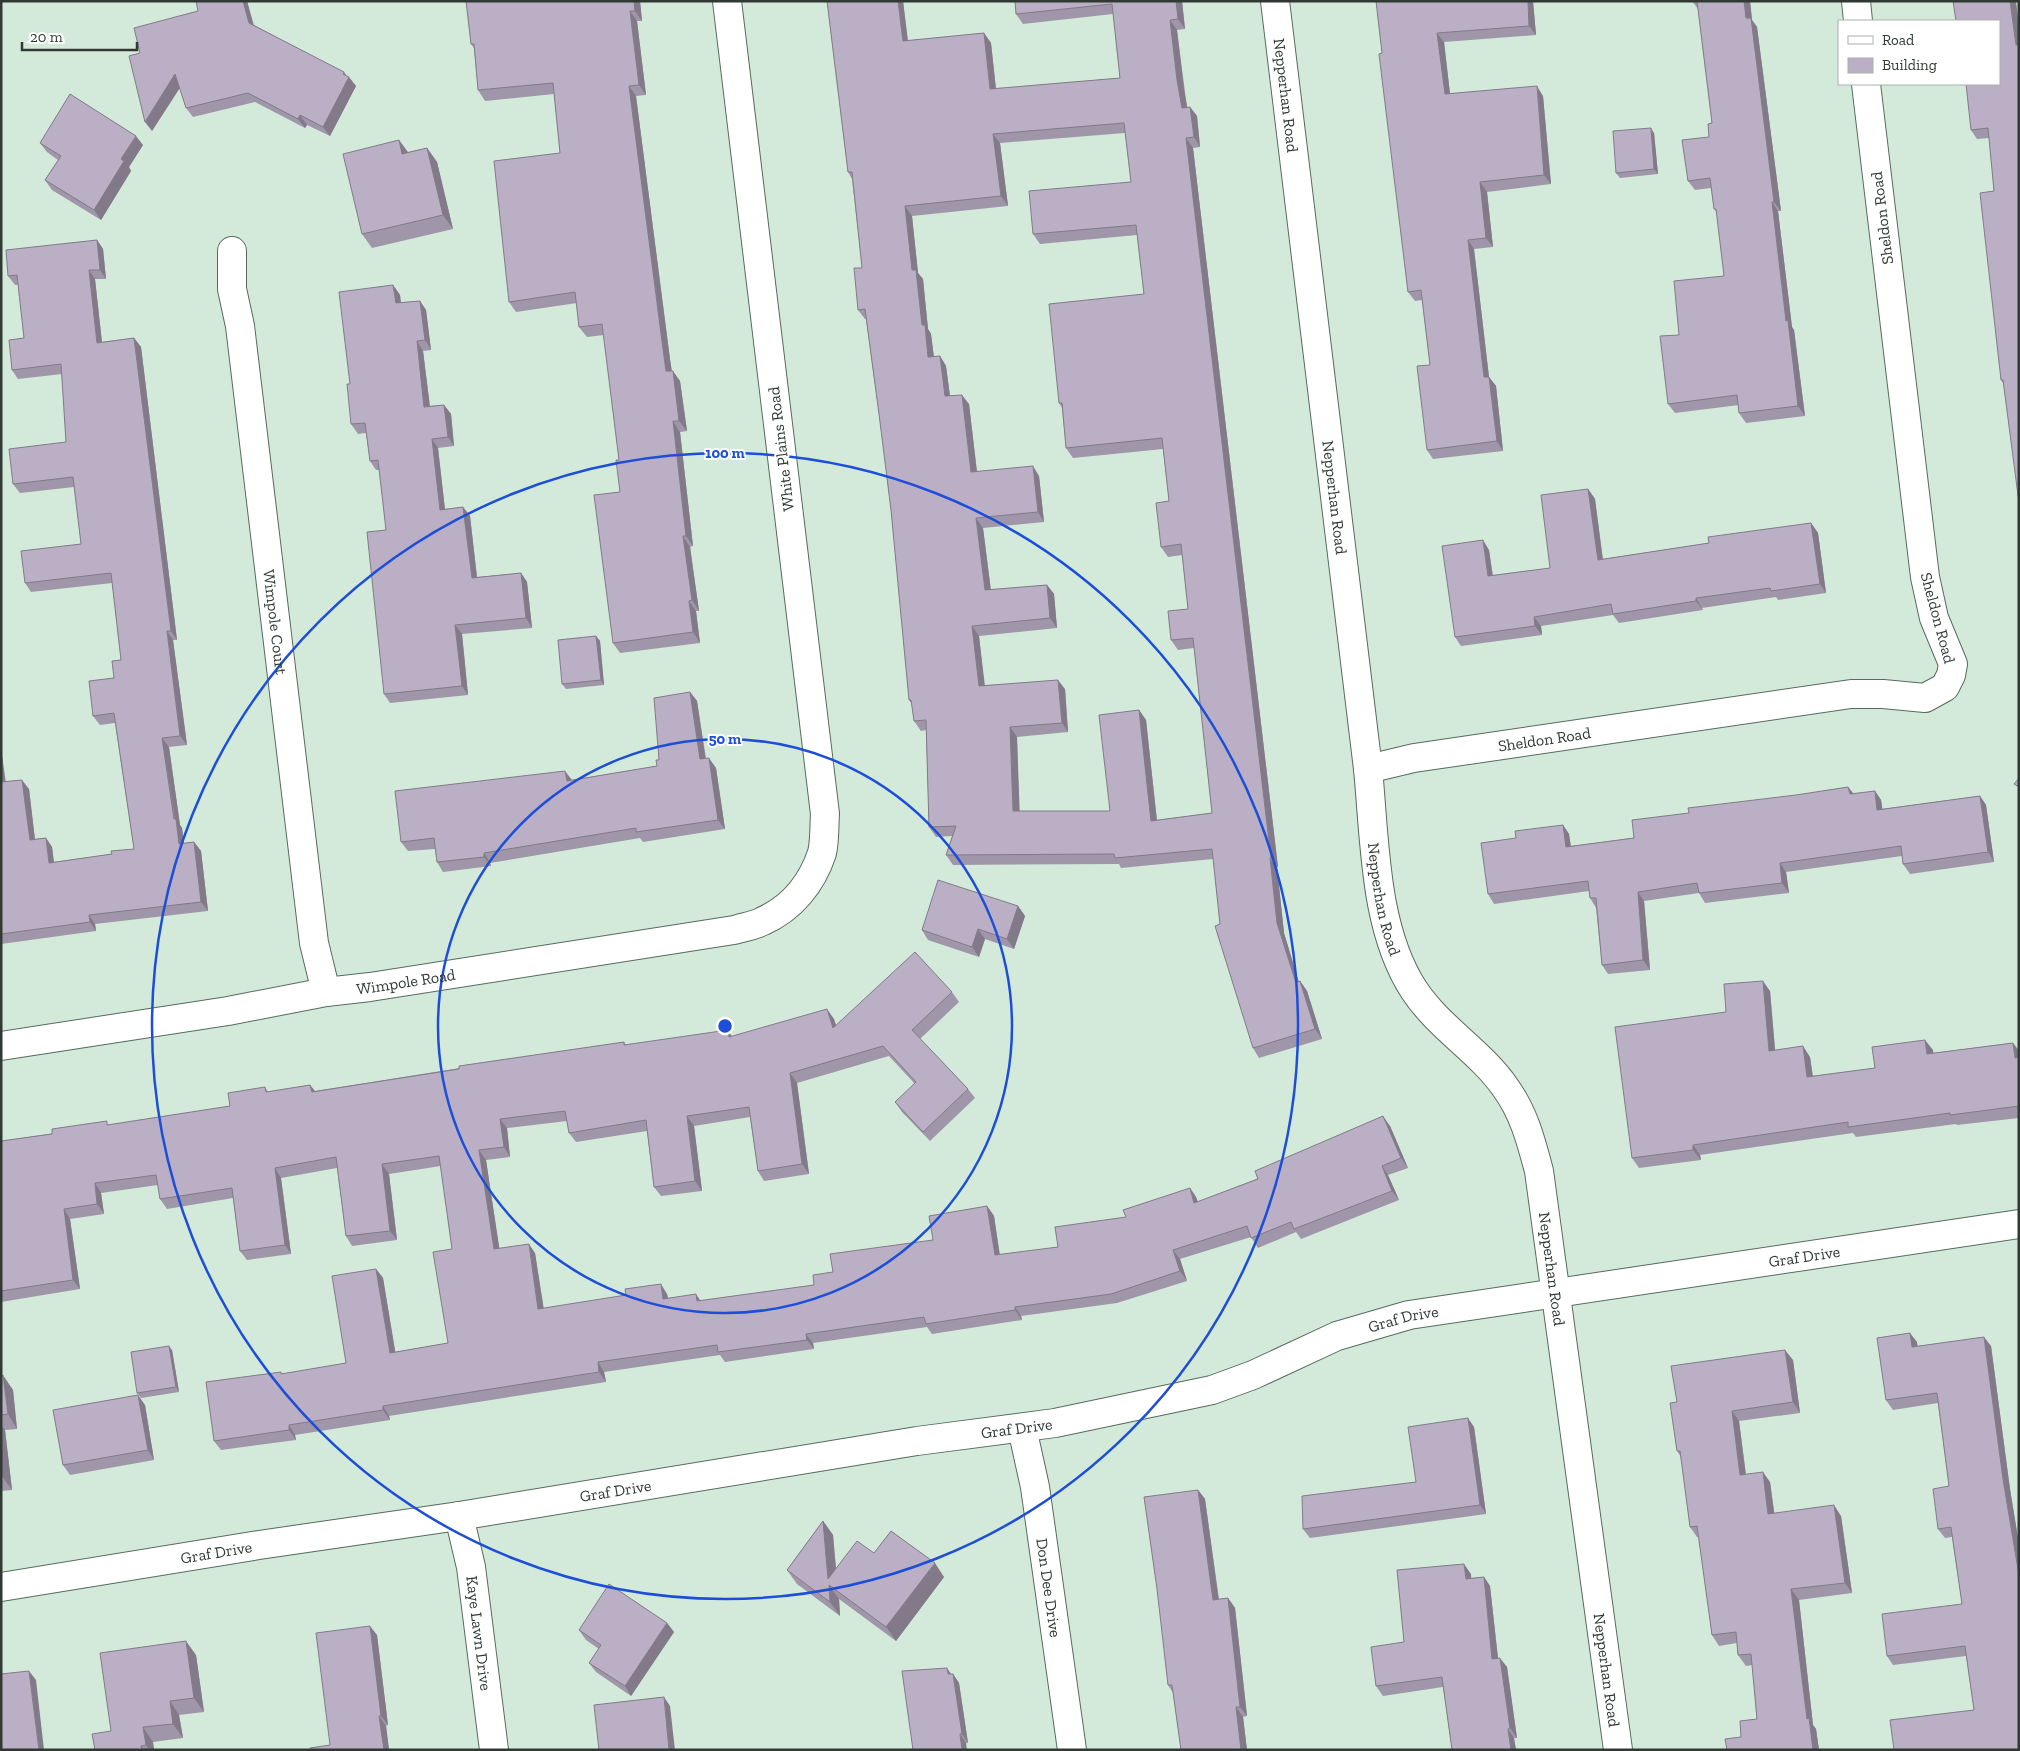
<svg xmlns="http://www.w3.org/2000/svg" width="2020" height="1751" font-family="'Zilla Slab',serif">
  <rect width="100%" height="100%" fill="#d3eada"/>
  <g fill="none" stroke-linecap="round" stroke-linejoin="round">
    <defs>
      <g id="minor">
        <path id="s1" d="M1275,1L1368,769C1375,841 1374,929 1414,990C1439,1028 1480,1051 1505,1087C1524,1113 1531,1141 1539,1171L1618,1750"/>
        <path d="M1856,1L1858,21"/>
        <path id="s2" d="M232,251V289L240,326L314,943L326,992"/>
        <path id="s3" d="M1368,769L1414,758L1851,694H1883L1925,698L1945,687L1951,675L1953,664L1934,618L1925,577L1866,84"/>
        <path id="s4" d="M1,1046L228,1011L326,992L370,987L734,930C743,927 754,926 763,921C792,908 812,883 822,853C825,841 824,826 825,814L727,1"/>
        <path id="s5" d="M1022,1428L1035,1487L1072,1750"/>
        <path id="s6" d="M459,1516L471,1567L494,1750"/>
        <path id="s7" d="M1,1587L259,1545L459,1516L917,1441L1055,1423L1212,1390L1253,1375L1337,1336L1409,1315L2019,1224"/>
      </g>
    </defs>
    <use href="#minor" stroke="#566b5d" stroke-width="30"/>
    <use href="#minor" stroke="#fff" stroke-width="28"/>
  </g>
  <g fill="#a096a9" fill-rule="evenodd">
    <path d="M247,1L254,25L347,76L356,86L330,136L307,125L305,128L255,102L193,117L186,108L180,88L152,131L140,53Z"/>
    <path d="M466,1H640L642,21H637L646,95L636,96L670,360L672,371L680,381L687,431L680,432L693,546L690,547L699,611H696L700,643L620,653L613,643L620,492L619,460L604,335L587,337L579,327L577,303L516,312L509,302L560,153L554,94L485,101L478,90L474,48L471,44Z"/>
    <path d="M827,1H903L908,41L984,33L991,43L996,89L1120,78L1113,14L1023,24L1016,14L1015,1H1182L1185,29L1177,30L1187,107H1190L1197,116L1200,147L1193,148L1278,867H1277L1284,933L1299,982L1300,981L1307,991L1322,1039L1259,1058L1253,1048L1220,924L1213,859L1121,868L1119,864L953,865L946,855L952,836L936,837L929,827L926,730L921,731L914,721L912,704L909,700L891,510L879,414L866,319H865L858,310L862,268L852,179L848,172ZM1125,133L1131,182L1033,234L1040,244L1137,235L1144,294L1059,403L1062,408L1066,448L1073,458L1163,449L1169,501L1161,547L1168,557L1182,555L1188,609L1171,640L1178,650L1194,648L1212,813L1157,820L1146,720L1139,710L1110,811H1019L1017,737L1068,732L1065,689L984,685L979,636L1057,628L1054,594L1047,585L991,590L983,528L1044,522L1039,476L977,471L969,404L950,395L946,366L940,356L934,357L931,334L928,329L923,279L918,273L912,216L1008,206L1000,143Z"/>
    <path d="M1376,1H1533L1536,35L1444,42L1450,93L1543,96L1551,184L1487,192L1493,247L1474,249L1489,377L1496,386L1503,451L1433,459L1427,450L1430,365L1422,300L1415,301L1408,292L1382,53Z"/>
    <path d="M1692,1H1750L1752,20L1757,27L1781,211H1778L1792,327L1794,330L1805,416L1746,423L1739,413V405L1675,413L1668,404L1679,335L1724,276L1717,213L1714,209L1711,188L1695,190L1688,181L1709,137L1712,123L1698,9Z"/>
    <path d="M2016,1L2004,385L2001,380L1994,191L1989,138L1977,139L1971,130L1999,84Z"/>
    <path d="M1654,133L1658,174L1620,178L1616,173Z"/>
    <path d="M399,140L408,152L427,148L437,162L453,229L372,248L362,234Z"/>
    <path d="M40,143L143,145L129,167L131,171L101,220L52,190L45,180L58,160L47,152Z"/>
    <path d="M97,240L103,249L106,279H95L102,342L134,338L141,347L177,640H173L187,745L169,747L180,825L182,828L184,843L194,842L201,851L208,911L95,924L96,931L1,944V748L5,782L29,789L35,839L46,838L52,847L54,862L112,854L134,849L115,723L100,725L93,716L114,678L121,660L112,583L31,592L25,583L81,544L74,487L20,493L13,484L66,442L62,374L18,379L12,370L24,338L18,285H15L8,276Z"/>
    <path d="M393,285L400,295L401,303L420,301L426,310L431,350L423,351L430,406L444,405L451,414L454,446L438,448L445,509L463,507L470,516L477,577L521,573L527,582L532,628L462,634L468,695L390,703L384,694L386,530L379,470H376L370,461L366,433L358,434L351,424L350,384Z"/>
    <path d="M1588,489L1595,499L1603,559L1709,543L1811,523L1818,533L1826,593L1778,600L1776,597L1702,608L1703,610L1619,623L1613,615L1541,626L1542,635L1461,646L1455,637L1489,550L1493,576L1550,568Z"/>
    <path d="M596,636L600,641L604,685L566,689L562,684Z"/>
    <path d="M690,692L697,701L706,758L716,768L725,829L643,842L640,838L490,863L491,866L443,872L437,862L435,849L408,851L401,842L572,780L657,766L659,760Z"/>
    <path d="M1848,787L1854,794L1875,791L1881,800L1882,809L1980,796L1986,805L1994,862L1910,874L1903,864L1902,856L1786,872L1789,893L1705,903L1699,893L1644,901L1650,970L1608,974L1602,965L1596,908L1590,898L1589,891L1494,904L1488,894L1516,838L1563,825L1569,834L1571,846L1634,838L1689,813Z"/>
    <path d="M1018,906L1025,916L1014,949L985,939L979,957L928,940L922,930Z"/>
    <path d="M1770,991L1775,1050L1810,1057L1813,1076L1875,1068L1933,1050V1053L2013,1043L2019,1051V1118L1957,1125L1956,1124L1856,1137L1853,1133L1700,1155L1701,1160L1639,1168L1632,1158L1726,1012Z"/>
    <path d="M952,992L959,1002L920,1039L968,1089L975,1098L930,1141L902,1112L895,1102L915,1084L889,1056L797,1083L809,1174L764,1181L758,1171L750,1117L694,1126L702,1191L661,1196L654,1187L647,1131L576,1142L569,1133L567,1121L507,1128L510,1157L486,1160L499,1248L535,1253L544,1309L667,1294L668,1298L700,1301L814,1285L833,1272L933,1240L987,1206L994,1216L1000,1255L1058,1247L1126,1217L1190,1188L1196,1197L1198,1202L1390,1126L1408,1168L1388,1175L1399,1200L1301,1239L1296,1232L1258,1248L1251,1237L1180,1259L1187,1281L1117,1303L1021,1316L1022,1320L932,1334L927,1327L813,1343L814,1349L725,1362L720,1355L604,1372L606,1382L389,1416L390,1420L295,1435L296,1440L221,1450L214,1441L283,1374L346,1363L376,1269L383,1278L395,1352L448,1343L452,1249L441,1166L389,1174L397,1240L352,1246L346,1236L337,1168L281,1178L291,1254L247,1260L240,1251L233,1198L167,1209L160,1199L158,1185L101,1193L104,1214L70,1219L80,1289L1,1302V1141L109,1125L230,1106L265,1087L268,1092L310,1085L315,1091L624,1042L626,1045L732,1037L834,1019L836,1026Z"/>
    <path d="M1917,1342V1346H1991L2010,1489L2019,1544V1750L1974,1710L1966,1656L1893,1665L1887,1656L1962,1604L1952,1537L1945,1538L1938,1529L1949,1486L1938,1403L1893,1410L1886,1400Z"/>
    <path d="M172,1350L179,1392L141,1398L137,1393Z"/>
    <path d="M1793,1360L1800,1413L1739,1421L1746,1474L1770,1482L1774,1513L1841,1516L1852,1593L1799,1600L1813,1725L1816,1729L1819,1750H1727L1741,1737L1757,1719L1752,1665L1746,1666L1738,1655L1737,1643L1719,1646L1712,1635L1699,1537H1697L1690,1527L1681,1457L1677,1451V1402Z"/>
    <path d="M1,1376L13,1390L17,1429L5,1430L12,1490L1,1491Z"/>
    <path d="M145,1405L154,1460L70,1475L63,1465Z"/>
    <path d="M1474,1427L1486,1514L1310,1538L1303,1529L1416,1482Z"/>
    <path d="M1198,1490L1205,1499L1219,1599L1228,1598L1235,1608L1247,1716L1243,1717L1247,1750H1181L1173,1693L1168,1685Z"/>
    <path d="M823,1521L833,1535L836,1569L874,1553L944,1577L896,1641L839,1599L840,1616L797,1584L787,1570Z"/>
    <path d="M1471,1574V1578L1484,1577L1490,1586L1498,1658L1507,1667L1517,1738H1514L1516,1750H1452L1443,1687L1383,1696L1376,1686L1404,1642Z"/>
    <path d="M667,1623L674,1632L631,1696L596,1672L589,1663L599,1649L586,1640L579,1630Z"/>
    <path d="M377,1635L388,1725L386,1726L389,1750H311L330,1745Z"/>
    <path d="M196,1655L204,1712L179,1715L183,1738L153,1742L154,1750H95L111,1731Z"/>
    <path d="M951,1674H953L959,1683L968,1743L913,1750Z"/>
  </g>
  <g fill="#827a89">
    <path d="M243,1H247L255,32L249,23Z"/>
    <path d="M634,1H640L642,21L635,11Z"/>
    <path d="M898,1H903L909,51L903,41Z"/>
    <path d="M1176,1H1182L1185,29L1178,19Z"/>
    <path d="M1528,1H1533L1536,35L1529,26Z"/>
    <path d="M1744,1H1750L1752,20L1757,27L1781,211L1774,202Z"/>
    <path d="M2010,1H2016L2019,27V50L2016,45Z"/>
    <path d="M630,11L637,21L646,95L639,85Z"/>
    <path d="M1170,20L1177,30L1184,90L1189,117L1182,108L1177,80Z"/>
    <path d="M984,33L991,43L997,99L990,89Z"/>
    <path d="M1437,33L1444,42L1451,103L1445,94Z"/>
    <path d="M344,72L348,78L349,77L356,86L330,136L323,127Z"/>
    <path d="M175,74L182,84L152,131L145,122Z"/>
    <path d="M629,86L636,96L673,382L666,371L663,349Z"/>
    <path d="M1537,86L1543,96L1551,184L1544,175Z"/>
    <path d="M1190,107L1197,116L1200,147L1194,137Z"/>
    <path d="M300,115L307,125L305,128L298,119Z"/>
    <path d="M1651,128L1654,133L1658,174L1654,169Z"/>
    <path d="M993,134L1000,143L1008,206L1001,196Z"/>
    <path d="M136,136L143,145L129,167L131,171L101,220L94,210L121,159Z"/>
    <path d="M1186,138L1193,148L1278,867L1271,858Z"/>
    <path d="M399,140L409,154H402Z"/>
    <path d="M427,148L437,162L453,229L443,215Z"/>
    <path d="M1480,182L1487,192L1493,247L1486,238Z"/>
    <path d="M1772,202L1778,211L1792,327L1794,330L1805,416L1798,406L1786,321Z"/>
    <path d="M905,206L912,216L918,273L923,279L928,329L931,334L935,367L928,357L922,325L912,270Z"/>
    <path d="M97,240L103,249L106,279L100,270Z"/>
    <path d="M1468,240L1474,249L1489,377L1496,386L1503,451L1497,441L1484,377Z"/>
    <path d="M89,270L95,279L103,352L97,343Z"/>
    <path d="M393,285L400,295L402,313L396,303Z"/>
    <path d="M420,301L426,310L431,350L425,340Z"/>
    <path d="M134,338L141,347L177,640L171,631Z"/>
    <path d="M417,341L423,351L431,416L424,407Z"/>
    <path d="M940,356L946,366L951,405L945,396Z"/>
    <path d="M673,371L680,381L687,431L679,421Z"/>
    <path d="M962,395L969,404L978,482L971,472Z"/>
    <path d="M444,405L451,414L454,446L448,437Z"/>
    <path d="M673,421L680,432L693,546L686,536Z"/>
    <path d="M432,439L438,448L446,519L440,510Z"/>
    <path d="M1033,466L1039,476L1044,522L1038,512Z"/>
    <path d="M1588,489L1595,499L1604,570L1598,560Z"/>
    <path d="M463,507L470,516L478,587L472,578Z"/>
    <path d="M976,518L983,528L992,600L985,590Z"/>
    <path d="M1811,523L1818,533L1826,593L1820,584Z"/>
    <path d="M683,536L690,547L699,611L692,600Z"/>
    <path d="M1483,540L1489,550L1494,586L1488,576Z"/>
    <path d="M521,573L527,582L532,628L526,618Z"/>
    <path d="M1047,585L1054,594L1057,628L1050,618Z"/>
    <path d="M1696,598L1702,608L1703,610L1696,601Z"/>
    <path d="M689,601L696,611L700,643L693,632Z"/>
    <path d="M1534,617L1541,626L1542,635L1535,626Z"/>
    <path d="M455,625L462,634L468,695L462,686Z"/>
    <path d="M972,626L979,636L986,695L979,686Z"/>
    <path d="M167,631L173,640L187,745L180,736Z"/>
    <path d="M596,636L600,641L604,685L601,680Z"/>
    <path d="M1058,680L1065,689L1068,732L1062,723Z"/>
    <path d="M690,692L697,701L707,769L700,759Z"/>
    <path d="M1139,710L1146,720L1158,831L1151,821Z"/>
    <path d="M1010,727L1017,737L1020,821L1013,811Z"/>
    <path d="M162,738L169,747L180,825L182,828L185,853L179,844Z"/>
    <path d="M1,748L7,791L1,784Z"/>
    <path d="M709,758L716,768L725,829L718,820Z"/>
    <path d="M565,771L572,780L567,781Z"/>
    <path d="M22,780L29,789L36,849L30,840Z"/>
    <path d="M1848,787L1855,796L1850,794Z"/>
    <path d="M1875,791L1881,800L1884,819L1877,810Z"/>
    <path d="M1980,796L1986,805L1994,862L1988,852Z"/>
    <path d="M1563,825L1569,834L1572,856L1566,847Z"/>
    <path d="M46,838L52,847L55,872L49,863Z"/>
    <path d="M194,842L201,851L208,911L201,902Z"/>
    <path d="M484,853L490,863L491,866L484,857Z"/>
    <path d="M1270,858L1277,867L1284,933L1302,993L1296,983L1277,923Z"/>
    <path d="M1780,863L1786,872L1789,893L1782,883Z"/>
    <path d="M1638,892L1644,901L1650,970L1643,960Z"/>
    <path d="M1018,906L1025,916L1014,949L1007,939Z"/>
    <path d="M89,915L95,924L96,931L90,922Z"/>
    <path d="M978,929L985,939L979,957L972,947Z"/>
    <path d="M1300,981L1307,991L1322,1039L1315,1029Z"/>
    <path d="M1763,981L1770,991L1776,1061L1769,1051Z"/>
    <path d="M827,1009L834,1019L840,1038L833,1028Z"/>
    <path d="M728,1030L734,1040L729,1037Z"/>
    <path d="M1925,1040L1933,1050L1934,1064L1927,1054Z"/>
    <path d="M2013,1043L2019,1051V1064L2015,1058Z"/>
    <path d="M1803,1046L1810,1057L1814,1087L1807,1077Z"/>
    <path d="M790,1073L797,1083L809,1174L802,1164Z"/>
    <path d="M310,1085L317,1094L312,1092Z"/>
    <path d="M687,1116L694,1126L702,1191L695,1181Z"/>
    <path d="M1383,1116L1390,1126L1408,1168L1401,1158Z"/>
    <path d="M500,1119L507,1128L510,1157L504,1147Z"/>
    <path d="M1693,1145L1700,1155L1701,1160L1693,1150Z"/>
    <path d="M479,1150L486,1160L501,1259L494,1249Z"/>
    <path d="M382,1164L389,1174L397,1240L390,1231Z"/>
    <path d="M1382,1166L1388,1175L1399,1200L1392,1191Z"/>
    <path d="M275,1168L281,1178L291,1254L285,1245Z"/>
    <path d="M95,1183L101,1193L104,1214L97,1204Z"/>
    <path d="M1190,1188L1196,1197L1201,1213L1194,1203Z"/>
    <path d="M987,1206L994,1216L1001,1265L995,1255Z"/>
    <path d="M64,1209L70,1219L80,1289L73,1280Z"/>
    <path d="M529,1244L535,1253L545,1319L538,1309Z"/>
    <path d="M1173,1250L1180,1259L1187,1281L1180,1271Z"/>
    <path d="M376,1269L383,1278L397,1362L390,1353Z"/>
    <path d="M661,1284L667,1294L670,1309L663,1299Z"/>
    <path d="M696,1294L702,1303L697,1301Z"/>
    <path d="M1015,1307L1021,1316L1022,1320L1015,1310Z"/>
    <path d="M1910,1333L1917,1342L1919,1356L1912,1347Z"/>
    <path d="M806,1334L813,1343L814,1349L807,1340Z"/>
    <path d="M1984,1337L1991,1346L2010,1489L2019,1544V1575L2003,1479Z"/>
    <path d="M169,1346L172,1350L179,1392L176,1387Z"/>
    <path d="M1785,1350L1793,1360L1800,1413L1793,1402Z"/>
    <path d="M598,1362L604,1372L606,1382L599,1372Z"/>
    <path d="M3,1375L13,1390L17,1429L8,1414Z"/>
    <path d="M138,1395L145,1405L154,1460L148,1450Z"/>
    <path d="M383,1406L389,1416L390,1420L383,1410Z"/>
    <path d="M1732,1411L1739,1421L1747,1485L1740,1475Z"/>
    <path d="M1468,1418L1474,1427L1486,1514L1480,1505Z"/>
    <path d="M1,1425L5,1430L12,1490L2,1476L1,1468Z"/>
    <path d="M289,1425L295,1435L296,1440L289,1430Z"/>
    <path d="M1763,1472L1770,1482L1776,1525L1768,1514Z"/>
    <path d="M1198,1490L1205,1499L1220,1610L1213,1600Z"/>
    <path d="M1834,1505L1841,1516L1852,1593L1845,1583Z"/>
    <path d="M823,1521L833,1535L838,1592L828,1579Z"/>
    <path d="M935,1563L944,1577L896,1641L886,1627Z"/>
    <path d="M1464,1564L1471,1574L1472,1588L1466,1579Z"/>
    <path d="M1484,1577L1490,1586L1499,1668L1492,1659Z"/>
    <path d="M829,1585L839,1599L840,1616L830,1602Z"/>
    <path d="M1791,1589L1799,1600L1813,1725L1816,1729L1819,1750H1813L1807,1719Z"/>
    <path d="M1228,1598L1235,1608L1247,1716L1240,1707Z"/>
    <path d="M667,1623L674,1632L631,1696L625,1686Z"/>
    <path d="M370,1626L377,1635L388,1725L381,1716Z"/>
    <path d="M186,1641L196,1655L204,1712L194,1698Z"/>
    <path d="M1500,1658L1507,1667L1517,1738L1510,1728Z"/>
    <path d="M947,1668L953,1677V1674L959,1683L968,1743L962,1734Z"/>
    <path d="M29,1671L36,1680L44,1750H39Z"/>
    <path d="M664,1697L670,1706L675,1750H669Z"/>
    <path d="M170,1701L179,1715L183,1738L173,1724Z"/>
    <path d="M1236,1707L1243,1717L1247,1750H1241Z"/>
    <path d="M379,1716L386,1726L389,1750H384Z"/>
    <path d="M143,1727L153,1742L154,1750H149L146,1745Z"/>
    <path d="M1508,1729L1514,1738L1516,1750H1511Z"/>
    <path d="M960,1734L966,1743L967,1750H962Z"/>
  </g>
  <g fill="#baafc4" stroke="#827a89" fill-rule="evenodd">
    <path d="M196,1H243L249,23L344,72L343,74L349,77L323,127L300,115L298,119L248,93L186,108L175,74L145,122L129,56L140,53L134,28L198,11Z"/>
    <path d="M466,1H634L635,11H630L639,85L629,86L663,349L666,371H673L679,421H673L686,536H683L692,600L689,601L693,632L613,643L594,495L620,492L616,460H619L602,324L579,327L575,292L509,302L494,161L560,153L553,83L478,90L474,44H471Z"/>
    <path d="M827,1H898L903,41L984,33L990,89L1120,78L1112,4L1016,14L1015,1H1176L1178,19L1170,20L1177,80L1182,108L1190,107L1194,137L1186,138L1271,858H1270L1277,923L1296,983L1300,981L1315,1029L1253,1048L1215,926L1220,924L1212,849L1115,858L1114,854L946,855L956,826L929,827L926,720L914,721L911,700H909L891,510L879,414L865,309L858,310L854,268H862L852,172H848ZM1124,123L1131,182L1029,191L1033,234L1136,225L1144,294L1049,304L1059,403H1062L1066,448L1162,438L1169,501L1156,503L1161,547L1181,544L1188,609L1168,611L1171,640L1193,638L1212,813L1151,821L1139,710L1099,715L1110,811H1013L1010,727L1062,723L1058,680L979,686L972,626L1050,618L1047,585L985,590L976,518L1038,512L1033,466L971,472L962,395L945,396L940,356L928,357L925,325H922L916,270H912L905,206L1001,196L993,134Z"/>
    <path d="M1376,1H1528L1529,26L1437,33L1445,94L1537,86L1544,175L1480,182L1486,238L1468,240L1484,377H1489L1497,441L1427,450L1417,366L1430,365L1421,290L1408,292L1379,54L1382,53Z"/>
    <path d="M1697,1H1744L1746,18H1751L1774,202H1772L1786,321L1788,320L1798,406L1739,413L1737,395L1668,404L1660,336L1679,335L1674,281L1724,276L1716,209H1714L1710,178L1688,181L1682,140L1709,137L1708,124L1712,123Z"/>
    <path d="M1953,1H2010L2016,45H2019V503L2003,380H2001L1980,193L1994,191L1988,128L1971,130L1966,84H1999V21H1956Z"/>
    <path d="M70,94L136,136L121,159L124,161L94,210L45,180L61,156L40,143Z"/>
    <path d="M1651,128L1654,169L1616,173L1613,131Z"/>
    <path d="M399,140L402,154L427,148L443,215L362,234L343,154Z"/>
    <path d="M97,240L100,270H89L97,343L134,338L171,631H167L180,736L162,738L174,819H176L179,844L194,842L201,902L89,915L90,922L1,934V782L22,780L30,840L46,838L49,863L112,854L111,851L134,849L114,713L93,716L89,681L114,678L112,661L121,660L111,573L25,583L21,551L81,544L73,477L13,484L9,449L66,442L61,364L12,370L9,340L24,338L17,275L8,276L6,250Z"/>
    <path d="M393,285L396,303L420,301L425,340L417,341L424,407L444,405L448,437L432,439L440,510L463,507L472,578L521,573L526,618L455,625L462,686L384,694L367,532L386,530L378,460L370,461L365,423L351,424L347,384H350L339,292Z"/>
    <path d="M1588,489L1598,560L1709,543L1708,537L1811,523L1820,584L1771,591L1770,588L1696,598V601L1613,614L1611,604L1534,617L1535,626L1455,637L1442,546L1483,540L1488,576L1550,568L1541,495Z"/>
    <path d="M596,636L601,680L562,684L558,640Z"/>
    <path d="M690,692L700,759L709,758L718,820L636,832V828L484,853V857L437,862L434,838L401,842L395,791L565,771L567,781L657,766L656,760H659L654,698Z"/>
    <path d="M2019,778V787L2014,784Z"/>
    <path d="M1848,787L1850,794L1875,791L1877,810L1980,796L1988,852L1903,864L1901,846L1780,863L1782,883L1699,893L1697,883L1638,892L1643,960L1602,965L1596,898H1590L1588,881L1488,894L1481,843L1516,838L1515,831L1563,825L1566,847L1634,838L1632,820L1689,813L1688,808L1796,795Z"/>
    <path d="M938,880L1018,906L1007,939L978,929L972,947L922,930Z"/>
    <path d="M915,952L952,992L912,1030L968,1089L923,1132L895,1102L916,1082L883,1046L790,1073L802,1164L758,1171L749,1107L687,1116L695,1181L654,1187L646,1120L569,1133L565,1111L500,1119L504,1147L479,1150L494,1249L529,1244L538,1309L626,1295L625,1289L661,1284L663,1299L696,1294L697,1301L814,1285L813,1275L833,1272L830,1254L933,1240L929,1216L987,1206L995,1255L1058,1247L1055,1227L1126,1217L1123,1210L1190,1188L1194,1203L1258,1179L1255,1171L1383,1116L1401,1158L1382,1166L1392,1191L1294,1229L1291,1222L1251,1238L1247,1226L1173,1250L1180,1271L1111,1294L1015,1307V1310L926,1324L924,1317L806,1334L807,1340L718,1352L717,1345L598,1362L599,1372L383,1406V1410L289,1425V1430L214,1441L206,1382L281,1372V1374L346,1363L332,1276L376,1269L390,1353L448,1343L433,1252L452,1249L439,1156L382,1164L390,1231L346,1236L336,1157L275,1168L285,1245L240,1251L232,1188L160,1199L156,1175L95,1183L97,1204L64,1209L73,1280L1,1291V1141L52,1134V1129L107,1121V1125L230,1106L228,1093L265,1087L266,1092L310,1085L312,1092L459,1069V1066L624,1042V1045L728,1030L729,1037L827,1009L833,1028Z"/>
    <path d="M1763,981L1769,1051L1803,1046L1807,1077L1875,1068L1872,1047L1925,1040L1927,1054L2013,1043L2015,1058L2019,1057V1106L1950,1115V1113L1848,1127V1122L1693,1145V1150L1632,1158L1615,1027L1726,1012L1724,984Z"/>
    <path d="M1910,1333L1912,1347L1984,1337L2003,1479L2019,1575V1750H1894L1890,1720L1974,1710L1965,1646L1887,1656L1882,1614L1962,1604L1951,1527L1938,1529L1933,1489L1949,1486L1937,1393L1886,1400L1877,1338Z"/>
    <path d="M169,1346L176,1387L137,1393L131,1352Z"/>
    <path d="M1785,1350L1793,1402L1732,1411L1740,1475L1763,1472L1768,1514L1834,1505L1845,1583L1791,1589L1807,1719L1809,1718L1813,1750H1727L1725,1739L1741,1737L1740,1721L1757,1719L1751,1654L1738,1655L1736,1632L1712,1635L1697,1526L1690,1527L1680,1451H1677L1670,1403L1677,1402L1671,1366Z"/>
    <path d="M3,1375L8,1414L1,1415V1376Z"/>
    <path d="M138,1395L148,1450L63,1465L53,1410Z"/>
    <path d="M1468,1418L1480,1505L1303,1529L1302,1496L1416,1482L1408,1427Z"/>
    <path d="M1198,1490L1213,1600L1228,1598L1240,1707H1236L1241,1750H1181L1172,1685H1168L1157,1589L1144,1497Z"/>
    <path d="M823,1521L828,1579L857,1541L874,1553L891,1531L935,1563L886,1627L829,1585L830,1602L787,1570Z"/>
    <path d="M1464,1564L1466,1579L1484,1577L1492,1659L1500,1658L1510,1728L1508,1729L1511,1750H1452L1442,1677L1376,1686L1371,1647L1404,1642L1397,1570Z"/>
    <path d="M609,1584L667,1623L625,1686L589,1663L601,1645L579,1630Z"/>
    <path d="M370,1626L381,1716H379L384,1750H311L310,1748L330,1745L316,1633Z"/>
    <path d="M186,1641L194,1698L170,1701L173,1724L143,1727L146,1745L141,1746L142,1750H95L92,1734L111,1731L100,1653Z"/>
    <path d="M947,1668L948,1674H953L962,1734H960L962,1750H913L902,1671Z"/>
    <path d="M29,1671L39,1750H1V1674Z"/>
    <path d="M664,1697L669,1750H599L594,1705Z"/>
  </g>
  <g fill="none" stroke="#1d4ed8" stroke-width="2.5">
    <circle cx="725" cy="1026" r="287"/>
    <circle cx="725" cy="1026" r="573"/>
  </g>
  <g text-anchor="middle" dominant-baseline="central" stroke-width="4" stroke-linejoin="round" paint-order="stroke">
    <g font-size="16" fill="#303933" stroke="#fff">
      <text stroke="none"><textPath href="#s1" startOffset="95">Nepperhan Road</textPath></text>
      <text transform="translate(1882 218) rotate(-97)">Sheldon Road</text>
      <text transform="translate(781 449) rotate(-97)">White Plains Road</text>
      <text stroke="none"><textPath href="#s1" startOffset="500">Nepperhan Road</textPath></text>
      <text transform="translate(1938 618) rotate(75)">Sheldon Road</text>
      <text stroke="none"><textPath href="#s2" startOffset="374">Wimpole Court</textPath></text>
      <text stroke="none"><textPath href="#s3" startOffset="179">Sheldon Road</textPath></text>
      <text stroke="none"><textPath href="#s1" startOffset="905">Nepperhan Road</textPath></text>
      <text stroke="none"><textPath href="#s4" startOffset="410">Wimpole Road</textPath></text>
      <text stroke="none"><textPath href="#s7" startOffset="1838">Graf Drive</textPath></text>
      <text stroke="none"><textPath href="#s1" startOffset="1325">Nepperhan Road</textPath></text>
      <text stroke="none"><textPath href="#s7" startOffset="1432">Graf Drive</textPath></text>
      <text stroke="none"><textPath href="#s7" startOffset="1028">Graf Drive</textPath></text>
      <text stroke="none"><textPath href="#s7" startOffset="622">Graf Drive</textPath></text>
      <text stroke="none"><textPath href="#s7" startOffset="218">Graf Drive</textPath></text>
      <text stroke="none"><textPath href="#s5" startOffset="162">Don Dee Drive</textPath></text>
      <text stroke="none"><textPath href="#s6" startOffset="119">Kaye Lawn Drive</textPath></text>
      <text stroke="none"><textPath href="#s1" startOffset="1730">Nepperhan Road</textPath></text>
    </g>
  </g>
  <circle cx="725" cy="1026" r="8" fill="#1d4ed8" stroke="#fff" stroke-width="2.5"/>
  <g font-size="15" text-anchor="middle" font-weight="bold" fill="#1d4ed8" stroke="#fff" stroke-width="4" stroke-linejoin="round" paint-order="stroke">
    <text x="725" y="458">100 m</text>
    <text x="725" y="744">50 m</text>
  </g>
  <rect width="2020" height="1751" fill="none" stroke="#303933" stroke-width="5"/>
  <rect x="1838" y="20" width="162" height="65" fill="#ffffff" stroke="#acb0ad"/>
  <rect x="1848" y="36" width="25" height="8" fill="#ffffff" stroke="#acb0ad"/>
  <text x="1882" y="45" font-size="15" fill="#303933">Road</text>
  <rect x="1848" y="58" width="25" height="15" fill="#baafc4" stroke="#acb0ad"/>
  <text x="1882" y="70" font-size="15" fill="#303933">Building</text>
  <path d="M22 42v8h115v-8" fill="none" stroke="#303933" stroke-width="2.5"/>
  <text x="30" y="42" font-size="15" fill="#303933" stroke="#ffffff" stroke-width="4" paint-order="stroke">20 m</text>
</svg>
